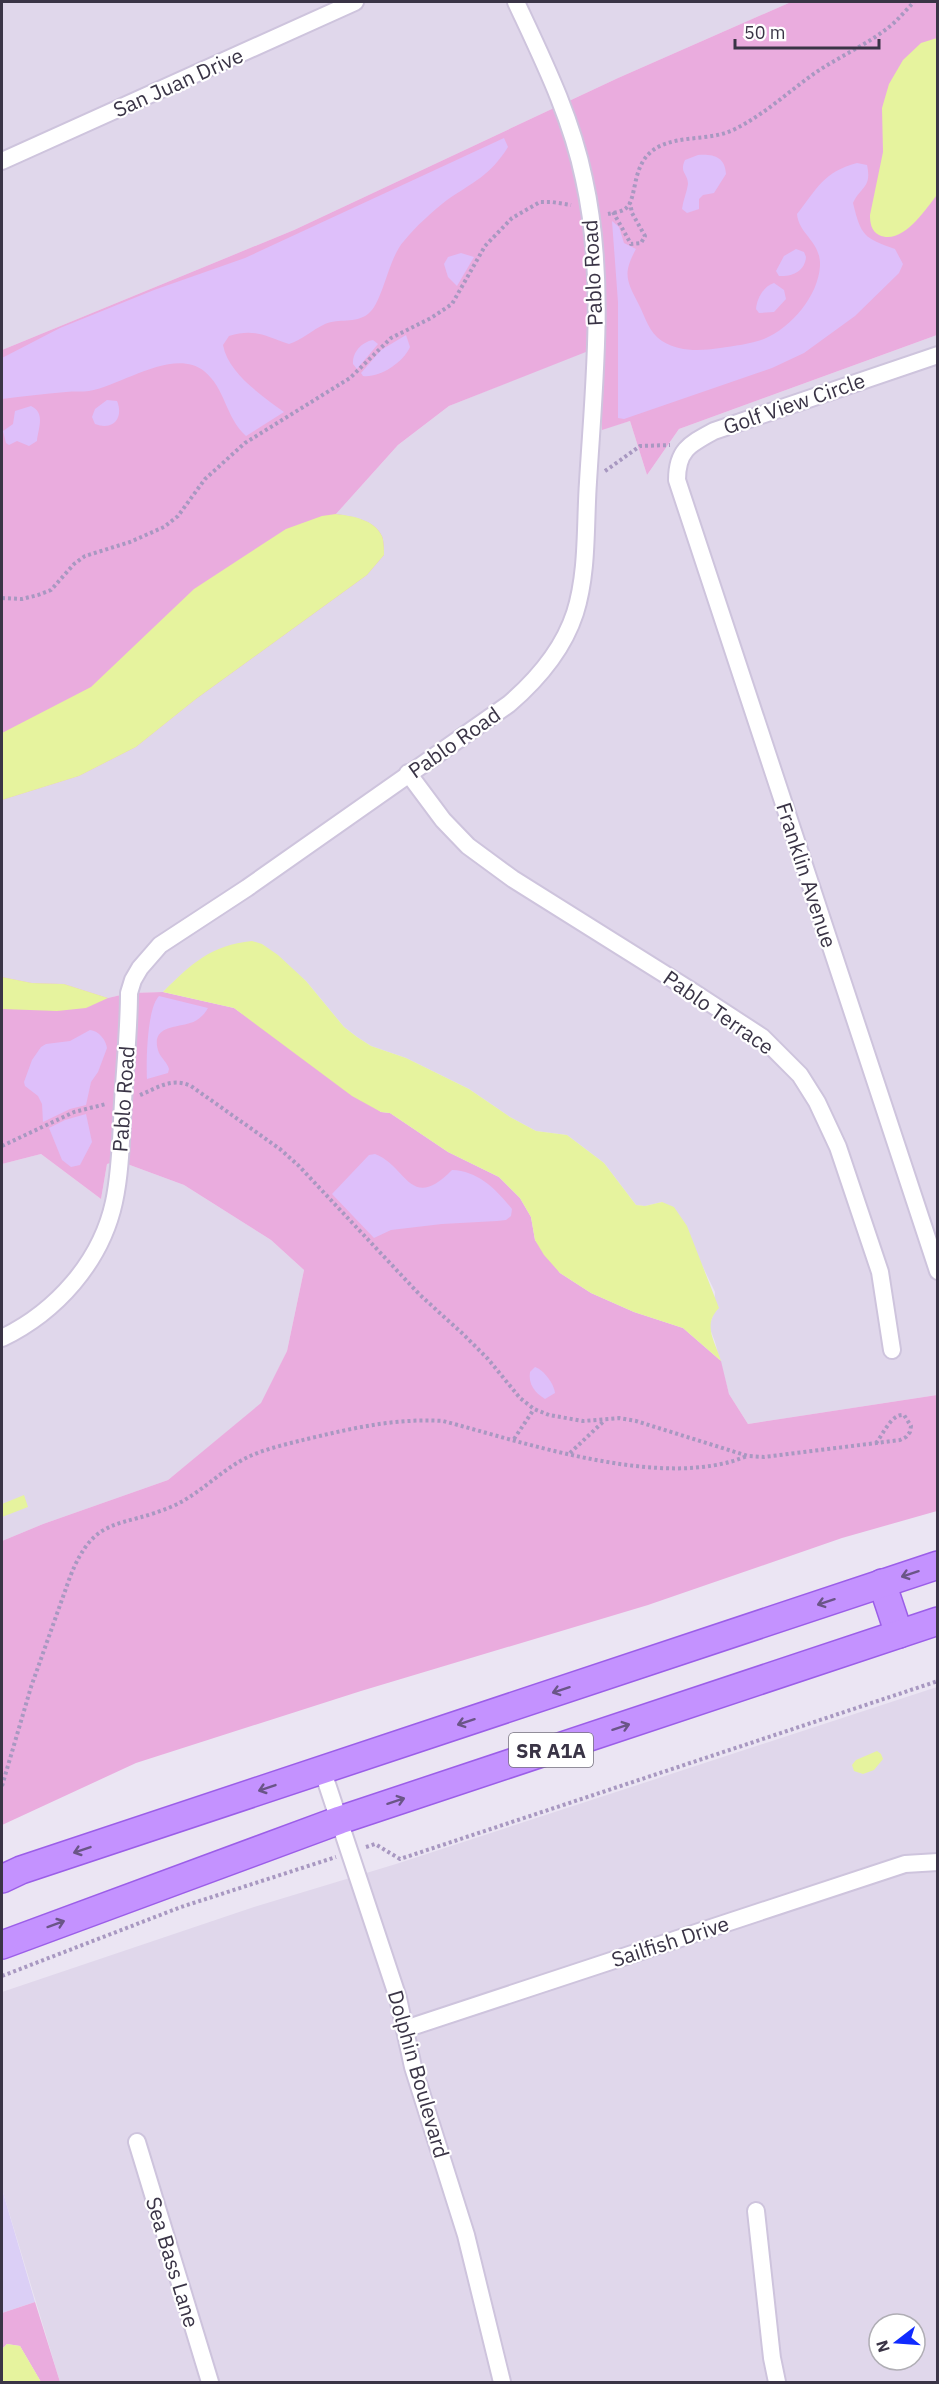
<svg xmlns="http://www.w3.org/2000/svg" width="939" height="2384" font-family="'IBM Plex Sans',sans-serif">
  <rect width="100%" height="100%" fill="#ebe5f3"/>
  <g fill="#e0d7eb" fill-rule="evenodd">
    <path d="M2,2H791L618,78L294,230L2,350Z"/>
    <path d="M937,335V1395L748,1424L729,1394L715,1342L709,1326L714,1313L715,1292L702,1265L662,1202L645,1206L636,1205L604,1163L567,1135L536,1131L510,1117L469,1089L406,1058L371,1046L357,1037L344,1027L306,981L262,944L184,972L163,992L129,993L108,998L64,984L32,983L2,977V800L79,776L136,747L196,699L336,514L398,445L449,406L596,347L602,429L630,421L647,475L679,429Z"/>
    <path d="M41,1154L101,1199L107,1164L119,1161L184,1185L271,1240L304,1270L287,1351L262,1403L168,1480L43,1524L2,1541V1164Z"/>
    <path d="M937,1687V2382H60L2,2189V1992L254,1907L396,1864ZM879,2324H915V2360H879Z"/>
  </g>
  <path fill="#dbcff6" d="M2,2189L35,2302L2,2313Z"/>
  <g fill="#eaacde">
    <path d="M791,2H937V335L679,429L647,475L630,421L602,430L596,348L449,406L398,445L336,514C352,517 374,519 382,536C384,541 384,550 384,555L367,575L196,699L136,747L79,776L2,800V350L294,230L618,78Z"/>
    <path d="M2,977L32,983L64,984L108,998L129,993L163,992L234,1008L381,1112L390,1113L448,1152L499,1177L520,1198L531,1217L535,1240L560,1273L591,1293L634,1312L683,1328L721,1361L729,1394L748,1424L937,1395V1511L842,1538L648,1605L361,1691L136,1763L2,1825V1541L43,1524L168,1480L261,1403L287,1351L304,1270L271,1240L184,1185L119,1161L107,1164L101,1199L41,1154L2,1164Z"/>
    <path d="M35,2302L60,2382H41L20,2346L7,2344L2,2349V2313Z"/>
  </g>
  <g fill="#debffa">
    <path d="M504,138L508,147C490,176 473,182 447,200C432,212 416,226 404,241C388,258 383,303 368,314C355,324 339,318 325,324C312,330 302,340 289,344C265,336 254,328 229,336L223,345C228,373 262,396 284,412L246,436C225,417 226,389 204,371C173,347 121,386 89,391C82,392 74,391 66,392C44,394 23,396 2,399V358L60,328L154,290L245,258Z"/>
    <path d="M698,155C714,154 725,157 726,174L714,193L703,195L699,199V209L687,213L682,209C683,200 687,192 688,184C688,173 679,173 685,160Z"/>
    <path d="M857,163L867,165C872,188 861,186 853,203C861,236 864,238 895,249L903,264L899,273L855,316L804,353L772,368L624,419L618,418V302L612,221L619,227L624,243L636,249C623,273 626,280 638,303C645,316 649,333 662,341C679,352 701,351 720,348C734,346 750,344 764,339C792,327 818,296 820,266C821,241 799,235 797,214C817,189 823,172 857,163Z"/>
    <path d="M796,249L804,252L806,257C805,271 792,277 779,276L776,271L784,256Z"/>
    <path d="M461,253L474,257L457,286L448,277L444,264L448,257Z"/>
    <path d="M774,283L784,290L786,299L774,312L759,313L756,309C757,298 764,286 774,283Z"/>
    <path d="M406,335L410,347C403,363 379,378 363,376L361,373L381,350Z"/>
    <path d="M373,340L378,344L357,369L353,364C352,352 362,342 373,340Z"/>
    <path d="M107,400L117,401C124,418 113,431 95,424L92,417L95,409Z"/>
    <path d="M31,406C46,413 38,429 37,441L29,446L17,441L9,445L6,443L3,431L13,424L15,411Z"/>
    <path d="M159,996L208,1008C204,1015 198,1021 190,1023C175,1028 149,1026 159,1053C162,1059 167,1062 169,1069L168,1073L147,1079C146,1062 147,1008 159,996Z"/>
    <path d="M90,1030C99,1031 106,1040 107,1048L98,1072L91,1082L86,1105L70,1109L43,1122L42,1104L38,1096L25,1086L24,1082L32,1060L41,1047L46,1044L70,1041Z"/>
    <path d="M86,1114L92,1142L80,1165L71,1167L62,1160L49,1128L65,1120Z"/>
    <path d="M375,1154C407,1166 410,1213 452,1170C478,1171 496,1189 512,1209L511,1216L506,1220L497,1221L442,1224L391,1230L374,1238L332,1194L369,1155Z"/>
    <path d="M535,1367C544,1370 554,1384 555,1393L545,1399C535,1393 528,1384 530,1372Z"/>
  </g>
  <g fill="#e6f39e">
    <path d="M937,38V195C925,210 902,246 879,235C871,231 870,222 870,215L883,152L882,108L889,84L903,60L921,43Z"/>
    <path d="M336,514C352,516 374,519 382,536C384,541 384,550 384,555L367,575L196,699L136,747L79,776L2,800V733L91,687L194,589L286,529L322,516Z"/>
    <path d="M252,941L262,944L278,955L306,981L344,1027L357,1037L371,1046L406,1058L469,1089L510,1117L536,1131L567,1135L604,1163L636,1205L645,1206L662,1202L674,1207L687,1226L719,1308C702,1325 715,1341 721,1361L683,1328L634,1312L591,1293L560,1273L544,1255L535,1240L531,1217L520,1198L499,1177L448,1152L390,1113L381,1112L352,1096L234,1008L163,992C191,964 211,945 252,941Z"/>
    <path d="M2,977L32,983L64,984L108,998L86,1008L57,1011L2,1009Z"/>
    <path d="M24,1495L28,1507L2,1517V1504Z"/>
    <path d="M877,1751L881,1754L883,1759L874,1770L863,1774L854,1771L852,1765L856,1760Z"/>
    <path d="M7,2344L20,2346L41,2382H2V2349Z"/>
  </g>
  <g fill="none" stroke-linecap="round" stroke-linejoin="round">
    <defs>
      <g id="minor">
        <path d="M2,161L355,2"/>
        <path d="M938,355L714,431C690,444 677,450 677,480L938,1271"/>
        <path d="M408,773L443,820L468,846L513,879L690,990L762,1037L800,1075L817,1102L838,1147L880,1272L892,1350"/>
        <path d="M2,1338C56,1312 101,1262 114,1202C121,1170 121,1135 123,1102C125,1066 129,1029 129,993L133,980L140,968L160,945L247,888L509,704C538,679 563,650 575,613C588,572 585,525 588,482C594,382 606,278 584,179C571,116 543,60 516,2"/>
        <path d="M322,1769L398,1998L413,2067L466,2235L502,2382"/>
        <path d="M405,2029L905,1864L938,1862"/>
        <path d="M137,2142L210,2382"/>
        <path d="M756,2211L772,2358L777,2382"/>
      </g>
      <g id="primary">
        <path d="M882,1583L899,1634"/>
        <path d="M2,1879L21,1870L938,1565"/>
        <path d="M2,1945L340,1820L938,1621"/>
      </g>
    </defs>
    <use href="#minor" stroke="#cec4dd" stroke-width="20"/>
    <use href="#primary" stroke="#9b5ee8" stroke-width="30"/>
    <g stroke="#a898c1" stroke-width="4" stroke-dasharray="3 3" stroke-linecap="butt">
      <path d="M613,212L631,244L641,243L645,236L632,213L630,203"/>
      <path d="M608,214C613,213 621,212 625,209C639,199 629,163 658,147C681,135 709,141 733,130C764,115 788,92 815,73C841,55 872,43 896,21C902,15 908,8 914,2"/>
      <path d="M605,471L640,446L670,445"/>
      <path d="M2,598L22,599L38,595L51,590L74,564L85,556L130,542L164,527L178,516L205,479L245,443L350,378L391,338L431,318L452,304L485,246L512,218L540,202H552L571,205"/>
      <path d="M140,1095C157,1088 172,1077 191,1086L280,1149L298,1165L420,1295L463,1334L488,1359L520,1398L534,1409L549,1415L583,1421L619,1418L636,1421L748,1456L764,1457L900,1440L906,1437L910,1432L911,1426L904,1415C891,1414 884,1433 876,1443"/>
      <path d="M2,1146L74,1112L106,1104"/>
      <path d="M514,1439L534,1409"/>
      <path d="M570,1453L605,1420"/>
      <path d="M2,1786L31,1687L70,1577C95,1513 121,1529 173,1506C200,1494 220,1471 246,1458C264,1449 287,1444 307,1439C353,1428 396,1418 443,1421C527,1443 664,1491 747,1456"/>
      <path d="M366,1847L375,1844L400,1859L938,1681"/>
      <path d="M2,1976L181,1907L336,1857"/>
    </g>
    <use href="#minor" stroke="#fff" stroke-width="16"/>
    <use href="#primary" stroke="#c492ff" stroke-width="27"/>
  </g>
  <defs><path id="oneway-shaft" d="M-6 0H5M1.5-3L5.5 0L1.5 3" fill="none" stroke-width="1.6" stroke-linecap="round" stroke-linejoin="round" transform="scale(1.5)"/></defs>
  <g stroke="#6a5587">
    <use href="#oneway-shaft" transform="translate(910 1574) rotate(162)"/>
    <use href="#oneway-shaft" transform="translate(826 1602) rotate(162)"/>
    <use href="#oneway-shaft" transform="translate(561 1690) rotate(162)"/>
    <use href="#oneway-shaft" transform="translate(466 1722) rotate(162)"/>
    <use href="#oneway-shaft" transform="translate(621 1727) rotate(-18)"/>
    <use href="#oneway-shaft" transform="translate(267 1788) rotate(161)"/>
    <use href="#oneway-shaft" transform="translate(396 1801) rotate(-18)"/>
    <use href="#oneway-shaft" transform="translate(82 1850) rotate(161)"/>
    <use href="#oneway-shaft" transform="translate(56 1924) rotate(-20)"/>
  </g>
  <g text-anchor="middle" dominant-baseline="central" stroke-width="4.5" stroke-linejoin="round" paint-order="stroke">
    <rect fill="#fff" stroke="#75717e" stroke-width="1.5" x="509" y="1733" width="84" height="34" rx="4.5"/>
    <g font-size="20" font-weight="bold" fill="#3a3446">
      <text x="551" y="1750">SR A1A</text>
    </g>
    <g font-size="21" fill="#3a3446" stroke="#fff">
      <text transform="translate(178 82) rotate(-24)">San Juan Drive</text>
      <text transform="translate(592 273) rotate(-93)">Pablo Road</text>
      <text transform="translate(794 403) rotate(-19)">Golf View Circle</text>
      <text transform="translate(454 742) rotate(-35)">Pablo Road</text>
      <text transform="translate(807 875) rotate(72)">Franklin Avenue</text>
      <text transform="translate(719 1012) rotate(35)">Pablo Terrace</text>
      <text transform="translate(123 1099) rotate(-86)">Pablo Road</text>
      <text transform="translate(670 1941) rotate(-18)">Sailfish Drive</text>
      <text transform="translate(419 2074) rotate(74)">Dolphin Boulevard</text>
      <text transform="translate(173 2262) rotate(73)">Sea Bass Lane</text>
    </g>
  </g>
  <rect width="939" height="2384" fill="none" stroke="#3a3446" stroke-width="6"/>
  <g transform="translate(897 2342) rotate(253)"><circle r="28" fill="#ffffff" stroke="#b0aeb5" stroke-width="1.5"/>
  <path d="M0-4.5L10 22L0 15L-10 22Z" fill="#102aff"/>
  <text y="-9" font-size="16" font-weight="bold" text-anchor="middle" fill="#3a3446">N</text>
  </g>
  <path d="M735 39v9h144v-9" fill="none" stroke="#3a3446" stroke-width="3"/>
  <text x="744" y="39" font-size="18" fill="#3a3446" stroke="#ffffff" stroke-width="4.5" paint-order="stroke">50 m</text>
</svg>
